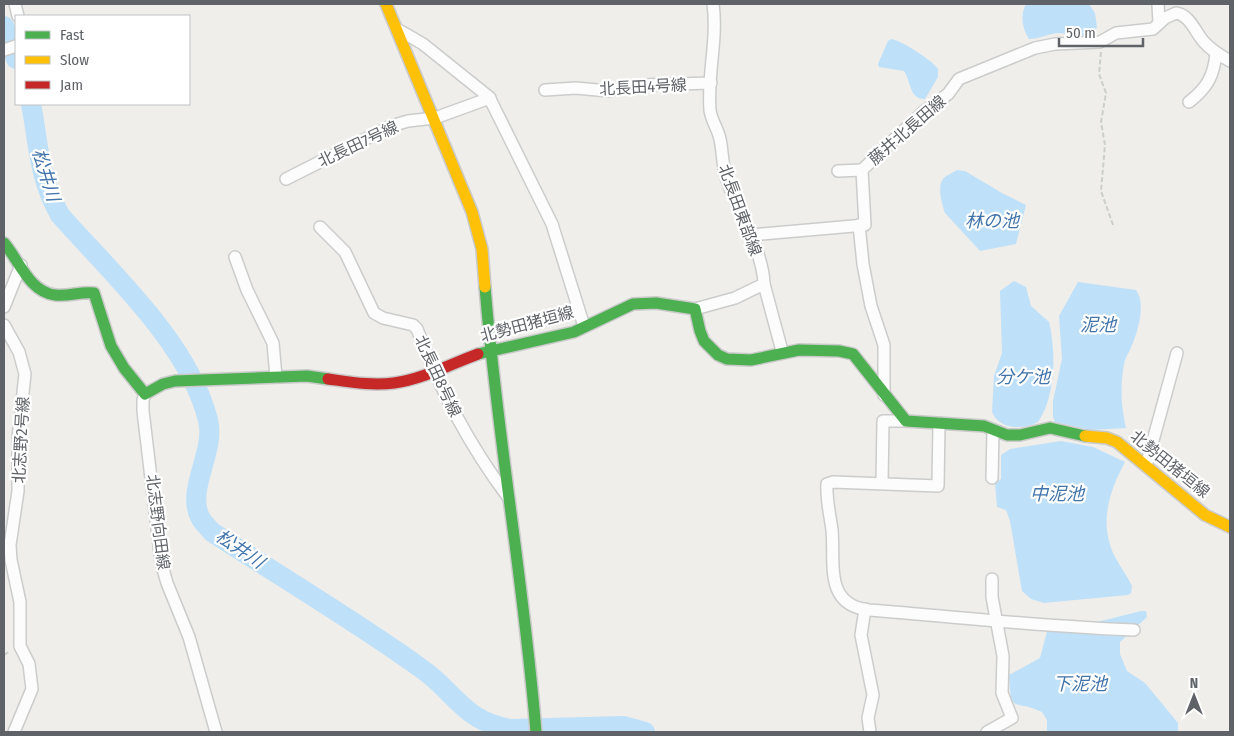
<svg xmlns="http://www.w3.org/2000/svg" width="1234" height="736" font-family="'Fira Sans Condensed','Noto Sans JP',sans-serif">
  <rect width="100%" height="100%" fill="#efeeea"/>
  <g fill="#bfe0f9">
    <path d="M1026,4H1089L1095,13L1097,27L1091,36C1080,39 1069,33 1058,33C1048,34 1039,39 1029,39C1022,28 1020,15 1026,4Z"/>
    <path d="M891,39C901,40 933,61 938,69V77L925,99C910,100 911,82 904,71L879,67L878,64L888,41Z"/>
    <path d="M957,170L965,171L1002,193L1026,205L1016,244L980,251L945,213C942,205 937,186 943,179C946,175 953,173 957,170Z"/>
    <path d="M1014,281L1026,287L1031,306L1049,322C1056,350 1056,397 1038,422C1024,430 999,430 992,412L994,376L1002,353L1000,291Z"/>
    <path d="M1078,282L1136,290C1147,305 1137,334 1130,350C1128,354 1125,358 1124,364C1120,386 1121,406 1126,428L1091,430L1055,422L1053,417V401L1062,359L1059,316Z"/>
    <path d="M1061,441L1093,447L1125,462C1109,492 1099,522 1114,555C1119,565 1127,575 1132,586L1131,593L1128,595L1044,603L1031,599L1022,591L1010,521L1006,510L997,507L995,483L1001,479V455L1010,449Z"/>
    <path d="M1141,611H1146L1147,617L1120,642V654L1127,671L1145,683L1178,723V732H1047V720L1042,712C1013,698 1011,716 1009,675L1040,658L1049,624L1097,622Z"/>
  </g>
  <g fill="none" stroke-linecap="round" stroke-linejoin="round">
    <g stroke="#bfe0f9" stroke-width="20">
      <path d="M4,26L16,59"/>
      <path d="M31,104C39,145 38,176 60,215C111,273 189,343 208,420C216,451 186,489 200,517C202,522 208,527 212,532C281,577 354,620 422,669C456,693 463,721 511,729L623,726L645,732"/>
    </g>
    <defs>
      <g id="street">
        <path d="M15,4L18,16"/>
        <path d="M1158,4L1159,23"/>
        <path d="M397,29L423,44L489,97L552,224L584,326"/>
        <path d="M4,50L16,46"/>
        <path d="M545,90L576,88L608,91L642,85L711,83"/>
        <path d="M1189,102C1207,88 1214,76 1216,53"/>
        <path d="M838,171L862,170"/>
        <path d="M286,179L391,126L408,121L435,118L490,98"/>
        <path d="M859,225L863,264L871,306L884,345V395"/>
        <path d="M320,227L345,252L374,313L383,318L413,325L417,329C440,390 469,445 508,497"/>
        <path d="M750,235L865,225L862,170L922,113L948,94L959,79L1035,48L1055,44L1100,42L1116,33L1153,29L1165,18L1176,13C1190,15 1195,32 1204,42C1211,50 1221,56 1230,61"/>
        <path d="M235,257L247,290L273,343L276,377"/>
        <path d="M764,284L782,351"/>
        <path d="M4,307L21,265"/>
        <path d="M695,309L735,298L764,284C763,251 738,212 727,180C722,166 723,153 720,139C718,129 711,120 710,110C707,75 718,39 713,4"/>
        <path d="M4,325L19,352L25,374L18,438V491L10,545L11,560L20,602V646L29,664L32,689L14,732"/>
        <path d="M145,394L143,400V411L161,562L167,583L189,637L216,732"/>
        <path d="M939,423L938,486L833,482L827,484C826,499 830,515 832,530C835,564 824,605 869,610C958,617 1045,627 1134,630"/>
        <path d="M1146,466L1177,353"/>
        <path d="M992,478L993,431"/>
        <path d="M882,483L883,421H906"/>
        <path d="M865,609L861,635L873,695L868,718L870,732"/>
        <path d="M987,732L1012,718L1002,693L1003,656L992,597V579"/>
      </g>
      <g id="fast">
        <path d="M4,243C19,260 29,292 55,295C68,297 81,291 94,293L111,346L124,368L145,394L163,384L175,381L307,376L328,379"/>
        <path d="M485,287C497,436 524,583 536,732"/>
        <path d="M478,354L574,332L633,304L656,303L695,309L700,331L704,341L718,355L727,359L751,360L799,350L839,351L853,354L906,421L984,426L1007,435H1020L1050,428L1085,436"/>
      </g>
      <g id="slow">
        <path d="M386,4L472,212L482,249L485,287"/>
        <path d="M1085,436L1107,438L1117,442L1205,515L1230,527"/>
      </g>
      <path id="jam" d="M328,379C350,382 372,386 394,383C423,379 451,364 478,354"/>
    </defs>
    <use href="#street" stroke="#cbcccc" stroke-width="14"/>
    <use href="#fast" stroke="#cacacb" stroke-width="14"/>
    <use href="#slow" stroke="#cacacb" stroke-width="14"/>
    <use href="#jam" stroke="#cacacb" stroke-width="14"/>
    <g stroke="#cacfcc" stroke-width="2" stroke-dasharray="5 2.5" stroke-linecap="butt">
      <path d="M1101,52L1099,74L1106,93L1101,122L1105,145L1101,191L1113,225"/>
      <path d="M4,655L10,651"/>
    </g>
    <use href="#street" stroke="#fdfcfc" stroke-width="11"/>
    <use href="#fast" stroke="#4caf50" stroke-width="11"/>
    <use href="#slow" stroke="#ffc107" stroke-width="11"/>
    <use href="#jam" stroke="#c62828" stroke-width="11"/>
  </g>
  <g text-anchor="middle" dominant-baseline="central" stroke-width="4.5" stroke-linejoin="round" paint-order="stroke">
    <g font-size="16" fill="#5f6368" stroke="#fff">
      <text transform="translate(643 87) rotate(-3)">北長田4号線</text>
      <text transform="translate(907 130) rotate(-41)">藤井北長田線</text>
      <text transform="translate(358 144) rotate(-25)">北長田7号線</text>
      <text transform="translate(740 210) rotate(70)">北長田東部線</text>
      <text transform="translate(527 324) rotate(-15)">北勢田猪垣線</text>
      <text transform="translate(438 376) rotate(65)">北長田8号線</text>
      <text transform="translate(21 440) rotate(-87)">北志野2号線</text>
      <text transform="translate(1170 464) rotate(39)">北勢田猪垣線</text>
      <text transform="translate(158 522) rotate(83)">北志野向田線</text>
    </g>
    <g font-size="18" font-style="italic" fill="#4174aa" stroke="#fff">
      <text transform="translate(46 175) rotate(73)">松井川</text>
      <text x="992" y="221">林の池</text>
      <text x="1098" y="325">泥池</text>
      <text x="1023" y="377">分ケ池</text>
      <text x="1057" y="494">中泥池</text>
      <text transform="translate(240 549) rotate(34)">松井川</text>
      <text x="1080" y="684">下泥池</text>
    </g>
  </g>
  <rect width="1234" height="736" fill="none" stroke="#5f6368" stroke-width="10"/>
  <rect x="15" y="15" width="175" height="90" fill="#ffffff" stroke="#bfc1c3"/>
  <rect x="25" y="31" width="25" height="8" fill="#4caf50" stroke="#bfc1c3"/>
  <text x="60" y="40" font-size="15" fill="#5f6368">Fast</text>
  <rect x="25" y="56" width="25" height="8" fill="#ffc107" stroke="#bfc1c3"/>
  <text x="60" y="65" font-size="15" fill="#5f6368">Slow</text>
  <rect x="25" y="81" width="25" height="8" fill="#c62828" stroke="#bfc1c3"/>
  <text x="60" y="90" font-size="15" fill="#5f6368">Jam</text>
  <g transform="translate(1194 696)" stroke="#ffffff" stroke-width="4" paint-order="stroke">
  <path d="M0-4L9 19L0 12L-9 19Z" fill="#5f6368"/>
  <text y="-8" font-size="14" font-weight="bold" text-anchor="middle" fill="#5f6368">N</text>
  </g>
  <path d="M1059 38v8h84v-8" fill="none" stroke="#5f6368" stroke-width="2.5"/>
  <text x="1066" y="38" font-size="15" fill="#5f6368" stroke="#ffffff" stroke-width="4" paint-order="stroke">50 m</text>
</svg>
